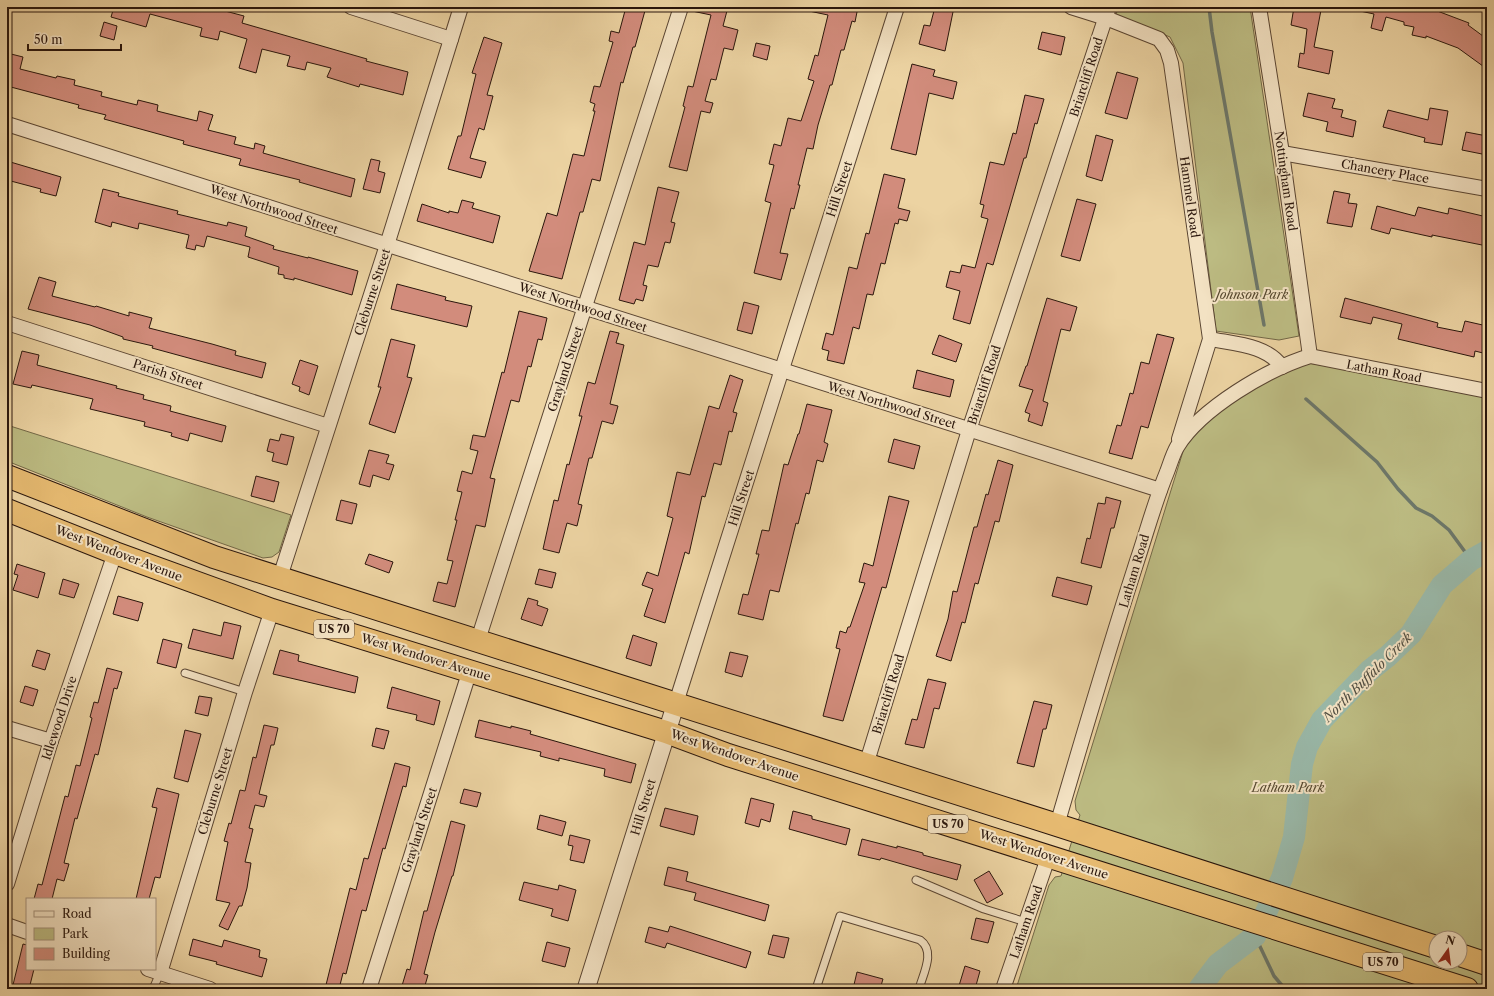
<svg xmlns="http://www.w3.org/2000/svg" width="1494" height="996" font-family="'Libre Caslon Text',serif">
  <rect width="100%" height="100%" fill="#ecd3a2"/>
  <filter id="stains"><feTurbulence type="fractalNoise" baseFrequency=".005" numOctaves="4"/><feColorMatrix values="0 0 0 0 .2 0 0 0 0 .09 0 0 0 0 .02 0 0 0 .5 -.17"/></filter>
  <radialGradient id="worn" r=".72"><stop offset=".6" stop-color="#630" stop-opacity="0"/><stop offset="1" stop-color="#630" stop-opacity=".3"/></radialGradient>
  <g fill="#bcbb82" stroke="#736847" fill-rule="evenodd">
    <path d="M1118,7H1250L1299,336L1279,340L1216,331L1183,63L1170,37L1116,15Z"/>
    <path d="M1295,361L1487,391V983L1483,989H1016L1049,885L1055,877L1061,876L1080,815L1076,810L1075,801L1189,432ZM1436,938H1460V962H1436Z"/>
    <path d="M7,425L291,515L279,552L272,557L263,558L147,517L7,461Z"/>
  </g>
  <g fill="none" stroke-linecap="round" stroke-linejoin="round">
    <g stroke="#6d7769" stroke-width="3.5">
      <path d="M1209,7L1212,32L1264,325"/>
      <path d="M1306,399L1377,462L1398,489L1416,508L1432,516L1449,530L1471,560"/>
      <path d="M1255,936L1274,976L1285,989"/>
    </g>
    <path stroke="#99b7a7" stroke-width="22" d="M1199,989L1218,964L1255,936L1282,878L1294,837L1302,764L1307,747L1322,720L1369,671L1388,656L1411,634L1442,585L1471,560L1487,551"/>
  </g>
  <g fill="#d28c7c" stroke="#2a160c">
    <path d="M114,7H210L244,16L242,23L367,59L366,61L408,72L403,95L360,84L359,87L327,77L331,68L307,62L305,70L287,66L290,56L262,49L256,73L239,68L247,39L220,31L218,40L200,36L202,28L150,14L146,27L111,17Z"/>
    <path d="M626,7H646L635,47H633L623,83L621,82L600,181L592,179L583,212H580L562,279L529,271L547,213L557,216L573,154L584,156L595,111H593L595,104L590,102L594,86L600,87L613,42L609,41L611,31L619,33Z"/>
    <path d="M692,7H728L723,26L738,30L733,50L724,48L716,80L711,79L705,101L713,103L710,113L701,111L687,171L669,167L685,107L683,106L688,86L693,87L711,15L692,11Z"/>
    <path d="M810,7H858L855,22L852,21L844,50H841L832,85H830L818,125L813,149L807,148L798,185H800L794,209L791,208L780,253L788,254L781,280L754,273L771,203L765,201L774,165L769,164L774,144L781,146L788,118L801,121L814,81L808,79L815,55L818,56L828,15L809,11Z"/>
    <path d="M935,7H954L945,51L919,44L924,25L930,26Z"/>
    <path d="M1294,7L1321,10L1314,47L1333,51L1329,74L1298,67L1300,53L1304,54L1307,29L1291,25Z"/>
    <path d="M1360,7H1432V9L1469,23L1468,25L1487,39V69L1458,48L1426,36V38L1412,35L1414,27L1404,25V22L1386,17L1382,31L1371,28L1374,14L1360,11Z"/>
    <path d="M104,22L117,26L114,40L100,36Z"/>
    <path d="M1042,32L1065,37L1061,55L1038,49Z"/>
    <path d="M484,37L502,43L487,95L493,96L484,130L479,128L470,158L486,162L481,178L448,169L458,136H461L476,74L472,73Z"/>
    <path d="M756,43L770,46L767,60L753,56Z"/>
    <path d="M7,53L23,57L20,69L56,78L57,76L75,80L74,85L102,92L101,96L137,105L138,100L158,105L157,111L197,121L199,111L213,115L208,130L236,137L234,144L254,149L255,143L265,146L263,153L355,179L351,197L299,182L300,180L239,165L241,159L183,144L184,141L104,119L106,115L78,108L79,105L7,86Z"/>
    <path d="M912,64L935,70L933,76L957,82L953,99L929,93L916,155L891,149Z"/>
    <path d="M1117,72L1138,78L1127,119L1105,113Z"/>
    <path d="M1308,93L1335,99L1332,108L1343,110L1341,117L1356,121L1353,137L1326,131L1328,122L1303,116Z"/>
    <path d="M1025,95L1044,99L1037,124L1035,123L1026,158H1024L993,265L987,263L970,324L953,319L960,291L946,287L950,271L960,273L962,265L975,268L988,219L981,217L984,205L980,204L990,162L1004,165L1013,133L1016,134Z"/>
    <path d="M1430,108L1448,111L1442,145L1424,142L1425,138L1383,127L1388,110L1428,120Z"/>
    <path d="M1466,132L1487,136V155L1462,150Z"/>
    <path d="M1096,135L1113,140L1102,181L1086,176Z"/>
    <path d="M371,159L380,161L378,171L385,173L380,193L363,189Z"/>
    <path d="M7,161L61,177L56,196L40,192L41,189L7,180Z"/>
    <path d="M884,174L905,179L898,208L910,211L907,221L899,219L898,224L895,223L885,264L881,263L873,295L867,294L859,329L853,327L844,364L827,360L829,351L822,349L826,333L833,335L849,267L857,269L866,233L869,234Z"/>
    <path d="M658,187L679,192L671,222L675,223L670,243L665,242L658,267L648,265L643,285L647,286L643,301L636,299L634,304L619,300L634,242L645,245Z"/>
    <path d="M103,189L119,193L118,196L178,211L177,214L227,226L228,222L247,227L245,236L274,246L273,249L308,258V257L358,271L352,295L294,278V280L284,278V275L278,274L279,267L248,257L250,247L207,236L204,247L196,245L195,250L186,248L189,235L139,223L138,229L112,222L111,227L95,222Z"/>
    <path d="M1334,191L1350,194L1348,203L1357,204L1352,227L1327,223Z"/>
    <path d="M1077,199L1096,204L1080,261L1061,256Z"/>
    <path d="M462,200L474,203L472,208L500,216L493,243L417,221L422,204L449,213V211L458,213Z"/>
    <path d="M1377,206L1415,216L1418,207L1448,214L1449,208L1487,217V246L1432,235V237L1391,228L1389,234L1371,229Z"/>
    <path d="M39,277L56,282L52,296L95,307L96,306L129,316V312L152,318L149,328L212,344L236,351L235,355L266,363L262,378L152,348L153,346L123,339V337L90,325L28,309Z"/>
    <path d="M397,284L446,297L445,300L472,306L467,327L391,309Z"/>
    <path d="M1047,298L1077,307L1070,331L1061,329L1043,401L1048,403L1042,426L1028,421L1030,414L1025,412L1033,390L1019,386L1026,366H1027Z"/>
    <path d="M1345,298L1438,323L1437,327L1462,332L1465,321L1487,326V354L1475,351L1474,357L1398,339L1402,324L1373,317L1371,324L1340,317Z"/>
    <path d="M744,302L759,306L752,334L737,330Z"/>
    <path d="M519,311L547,318L542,340L538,339L531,367L528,366L519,402L511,400L490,478L495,479L485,527L476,525L455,607L433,601L438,582L447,584L453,561L447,560L457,520H455L462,492L457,491L462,471L472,474L478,451L470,449L473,435L485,437L502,372L504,373Z"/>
    <path d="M610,331L619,333L616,343L624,345L610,404L618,406L613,424L602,421L592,458H589L578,504L582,505L577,526L567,523L559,553L543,549L554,500L558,501L567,464L569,465L582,416H579L588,382L595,384Z"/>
    <path d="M1157,334L1174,338L1148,428L1141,426L1132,459L1109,453L1117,425L1121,426L1130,393L1133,394L1141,362L1149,364Z"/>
    <path d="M939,335L962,344L956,362L932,354Z"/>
    <path d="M391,339L415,345L407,377L412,378L395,433L369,424L381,387H378Z"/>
    <path d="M22,351L39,355L37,365L117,386L116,388L144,395L143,399L171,406L170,411L226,426L222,442L190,433L188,441L171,436L172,433L144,426L145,422L90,409L93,399L32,385L31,388L13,384Z"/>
    <path d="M300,360L318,366L309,395L299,391L300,387L292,384Z"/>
    <path d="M917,370L954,380L950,397L913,388Z"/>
    <path d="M730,375L743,380L733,412L737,413L732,432L729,431L721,465L714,463L705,497L702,496L689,554L685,552L665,623L644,616L653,589L642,585L647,572L658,576L673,518L667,516L677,472L690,475L709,406L719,409Z"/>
    <path d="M807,404L832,410L824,442L828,444L823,462L817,460L809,494L806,493L798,524L796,523L779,592L770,590L763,620L738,614L743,594L748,595L759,554H756L762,530L769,531L784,464L788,465L798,434H799Z"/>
    <path d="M281,434L294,437L287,465L272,461L274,453L267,451L270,439L279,441Z"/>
    <path d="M894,439L920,446L914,469L888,462Z"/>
    <path d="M369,450L389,455L386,463L394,465L389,480L373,475L370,487L359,484Z"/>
    <path d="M998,460L1013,465L999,522L995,521L978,584L975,583L965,623L962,622L951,661L936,656L948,619L953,591L957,592L974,527H977L986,494L988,495Z"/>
    <path d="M256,476L279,482L274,502L251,496Z"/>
    <path d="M889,496L909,501L886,588L882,587L843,721L823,716L840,649L836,648L840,631L846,633L848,627H850L865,583L859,582L864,563L873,566Z"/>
    <path d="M1106,497L1121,501L1114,528H1111L1101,568L1081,563L1087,538L1090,539L1098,503L1105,504Z"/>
    <path d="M341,500L357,504L352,524L336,520Z"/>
    <path d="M369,554L393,562L389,573L365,564Z"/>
    <path d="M17,564L45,573L38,598L13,590L18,575L14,574Z"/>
    <path d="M539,569L556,573L552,588L535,584Z"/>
    <path d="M1057,577L1092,586L1087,605L1052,596Z"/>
    <path d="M63,579L79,584L74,598L59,594Z"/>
    <path d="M118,596L143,603L138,621L113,614Z"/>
    <path d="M528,598L538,601L537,605L548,609L542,626L521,619Z"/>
    <path d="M224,622L241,626L233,659L188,648L193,629L221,636Z"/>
    <path d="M633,635L657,643L651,666L626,658Z"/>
    <path d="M163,639L182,644L176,668L157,663Z"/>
    <path d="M37,650L50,654L45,670L32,666Z"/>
    <path d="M280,650L299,655L298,661L358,677L355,693L273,674Z"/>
    <path d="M730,652L748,656L742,677L725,672Z"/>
    <path d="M107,668L122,672L117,689L114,688L98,755L95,754L77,819L75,818L64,863L69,864L64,881L57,879L52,899H34L38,884L42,885L65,796L68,797L76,765L80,766L92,718L90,717L94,702L98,703Z"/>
    <path d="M928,679L946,683L939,709L934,708L924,748L905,744L912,719L917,720Z"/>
    <path d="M25,686L38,690L33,706L20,702Z"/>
    <path d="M392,687L440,701L434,725L416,720L417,715L387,708Z"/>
    <path d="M199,696L212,698L208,716L195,713Z"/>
    <path d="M1034,701L1052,705L1046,729H1043L1034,767L1017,763Z"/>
    <path d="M479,720L511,728V726L531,731L530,734L636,764L631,783L604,776L605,769L559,758V761L540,756L541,752L475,737Z"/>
    <path d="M264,725L278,728L274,745H271L259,794L267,796L264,807L255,805L249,828L253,829L245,862L251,863L247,888L242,906H239L228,930L219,926L230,903L216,900L228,842L224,841L229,823L231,824L240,790L245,791L253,757L256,758Z"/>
    <path d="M376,728L389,731L384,749L372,746Z"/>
    <path d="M185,730L201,734L188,782L174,778Z"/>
    <path d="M395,763L410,767L406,787L403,786L385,849L383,848L366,911L362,910L346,974L343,973L339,989H325L350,888L356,890L364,858L368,859Z"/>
    <path d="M157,788L179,794L160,878L155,877L149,899H136L157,808L152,807Z"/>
    <path d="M464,789L481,793L477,807L460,803Z"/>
    <path d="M751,798L774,804L770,822L761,819L759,827L745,823Z"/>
    <path d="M665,808L698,816L694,835L660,826Z"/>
    <path d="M793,811L812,816V819L850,829L846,845L789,829Z"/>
    <path d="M540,815L566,822L562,836L537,829Z"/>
    <path d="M451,821L465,825L453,876H452L435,932L424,974L428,975L424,989H401L407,969L410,970L424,911H427Z"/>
    <path d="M570,835L590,840L584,863L570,860L573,846L568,845Z"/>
    <path d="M862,839L897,848V846L923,853V855L961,865L957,880L881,858L880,860L858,855Z"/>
    <path d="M668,867L688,872L686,881L769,905L765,921L694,900L696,893L664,885Z"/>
    <path d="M989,871L1003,894L987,903L974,880Z"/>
    <path d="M524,882L558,890L559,885L576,890L568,921L551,916L553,909L519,900Z"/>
    <path d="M976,918L994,922L988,943L971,939Z"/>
    <path d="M670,926L751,952L746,968L667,943L665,948L645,942L649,927L668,932Z"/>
    <path d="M773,935L789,938L784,958L768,954Z"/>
    <path d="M193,939L222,947L224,940L260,950L259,957L267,959L262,977L216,964L217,962L189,955Z"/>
    <path d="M547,942L570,948L565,967L542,961Z"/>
    <path d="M23,944L27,945V969H34L29,989H12Z"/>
    <path d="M965,966L980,971L975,989H958Z"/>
    <path d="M857,972L883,979L880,989H853Z"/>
  </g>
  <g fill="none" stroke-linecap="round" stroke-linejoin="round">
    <defs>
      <g id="service">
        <path d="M185,673L245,692"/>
        <path d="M916,880L984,909L1026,922"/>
        <path d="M153,989L160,973"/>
        <path d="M816,989L840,916L920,940C936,951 923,974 919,989"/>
      </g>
      <g id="minor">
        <path d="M351,7L451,39"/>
        <path d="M1071,7L1106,18L1159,39L1167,50L1171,63L1210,339L1179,439"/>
        <path d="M1259,7L1282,153L1310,356"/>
        <path d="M7,124L1160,490"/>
        <path d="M1282,153L1487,189"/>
        <path d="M7,323L328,426"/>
        <path d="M1210,339C1235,344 1267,345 1282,367"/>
        <path d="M280,577L387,245L461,7"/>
        <path d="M478,640L681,7"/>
        <path d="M676,703L897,7"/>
        <path d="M7,728L51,741"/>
        <path d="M866,765L969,430L1109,7"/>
        <path d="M1057,825C1083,736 1109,648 1137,561C1147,531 1155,501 1167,472C1170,464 1173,454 1177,447C1201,408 1268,369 1310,356L1487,391"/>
        <path d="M7,884L51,741L115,553"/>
        <path d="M7,925L27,932"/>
        <path d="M148,969L210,989"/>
        <path d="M160,973L245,692L272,610"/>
        <path d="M369,989L470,670"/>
        <path d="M1003,989L1049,855"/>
      </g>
      <path id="tertiary" d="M586,989L676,703"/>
      <g id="trunk">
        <path d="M7,476L214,557L1057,825L1436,947"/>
        <path d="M7,510L115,553L272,610L666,732L728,755L1467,989"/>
        <path d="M1460,955L1487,964"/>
      </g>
    </defs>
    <use href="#service" stroke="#5a4532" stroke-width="9"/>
    <use href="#minor" stroke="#5a4532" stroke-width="16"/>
    <use href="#tertiary" stroke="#5a4532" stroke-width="19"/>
    <use href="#trunk" stroke="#2a160c" stroke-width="24"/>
    <use href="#service" stroke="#f3e2c3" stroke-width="7"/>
    <use href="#minor" stroke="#f3e2c3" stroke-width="14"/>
    <use href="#tertiary" stroke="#f3e2c3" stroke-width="17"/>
    <use href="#trunk" stroke="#e6ba71" stroke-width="22"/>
  </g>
  <g text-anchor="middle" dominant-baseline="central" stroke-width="4" stroke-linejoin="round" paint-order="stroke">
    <g fill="#f3e2c3" stroke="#665343" stroke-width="1">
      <rect x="314" y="620" width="40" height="18" rx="3"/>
      <rect x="928" y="815" width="40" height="18" rx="3"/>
      <rect x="1363" y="953" width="40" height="18" rx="3"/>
    </g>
    <g font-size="11" font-weight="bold" fill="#2a160c">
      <text x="334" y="629">US 70</text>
      <text x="948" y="824">US 70</text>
      <text x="1383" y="962">US 70</text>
    </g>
    <g font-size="12" fill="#2a160c" stroke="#f3e2c3">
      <text transform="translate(1086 77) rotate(-72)">Briarcliff Road</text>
      <text transform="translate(1385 171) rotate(10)">Chancery Place</text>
      <text transform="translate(1286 181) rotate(82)">Nottingham Road</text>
      <text transform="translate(839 189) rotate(-72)">Hill Street</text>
      <text transform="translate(1190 197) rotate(82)">Hammel Road</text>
      <text transform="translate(274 209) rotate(18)">West Northwood Street</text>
      <text transform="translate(372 292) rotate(-72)">Cleburne Street</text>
      <text transform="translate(583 307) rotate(18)">West Northwood Street</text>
      <text transform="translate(565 369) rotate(-72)">Grayland Street</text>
      <text transform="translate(1384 371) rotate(11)">Latham Road</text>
      <text transform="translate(168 374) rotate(18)">Parish Street</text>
      <text transform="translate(984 385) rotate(-72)">Briarcliff Road</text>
      <text transform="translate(892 405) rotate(17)">West Northwood Street</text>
      <text transform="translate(741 498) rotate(-72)">Hill Street</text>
      <text transform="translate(119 553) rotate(21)">West Wendover Avenue</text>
      <text transform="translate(1134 571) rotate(-73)">Latham Road</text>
      <text transform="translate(426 657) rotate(17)">West Wendover Avenue</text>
      <text transform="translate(888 694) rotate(-73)">Briarcliff Road</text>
      <text transform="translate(59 718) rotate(-72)">Idlewood Drive</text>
      <text transform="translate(735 755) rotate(19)">West Wendover Avenue</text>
      <text transform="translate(215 791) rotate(-73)">Cleburne Street</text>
      <text transform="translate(643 807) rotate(-73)">Hill Street</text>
      <text transform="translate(419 830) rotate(-72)">Grayland Street</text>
      <text transform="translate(1044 854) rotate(18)">West Wendover Avenue</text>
      <text transform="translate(1026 922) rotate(-71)">Latham Road</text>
    </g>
    <g font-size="12" font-style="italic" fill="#56482f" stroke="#f3e2c3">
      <text x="1252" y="294">Johnson Park</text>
      <text x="1288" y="787">Latham Park</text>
    </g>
    <g font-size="13" font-style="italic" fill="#514e42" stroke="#f3e2c3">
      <text transform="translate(1367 677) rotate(-45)">North Buffalo Creek</text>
    </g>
  </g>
  <rect width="1494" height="996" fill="none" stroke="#ecd3a2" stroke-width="24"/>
  <rect x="8" y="8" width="1478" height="980" fill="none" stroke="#2a160c" stroke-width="2"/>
  <rect x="12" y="12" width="1470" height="972" fill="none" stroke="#2a160c"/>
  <rect x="26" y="898" width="130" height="72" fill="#f3e2c3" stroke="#a3907a"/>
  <rect x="34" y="911" width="20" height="6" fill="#f3e2c3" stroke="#a3907a"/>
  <text x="62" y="918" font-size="12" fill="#2a160c">Road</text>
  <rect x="34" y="928" width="20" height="12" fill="#bcbb82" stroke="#a3907a"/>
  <text x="62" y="938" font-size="12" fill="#2a160c">Park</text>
  <rect x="34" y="948" width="20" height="12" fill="#d28c7c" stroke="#a3907a"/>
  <text x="62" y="958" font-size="12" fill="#2a160c">Building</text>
  <g transform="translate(1448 950) rotate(14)"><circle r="19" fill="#f3e2c3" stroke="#a3907a"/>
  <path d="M0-3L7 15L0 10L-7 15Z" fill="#8f2418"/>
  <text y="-6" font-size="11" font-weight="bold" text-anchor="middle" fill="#2a160c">N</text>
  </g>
  <path d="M28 44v6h93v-6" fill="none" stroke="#2a160c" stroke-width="2"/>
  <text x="34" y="44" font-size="12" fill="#2a160c" stroke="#f3e2c3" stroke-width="3" paint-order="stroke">50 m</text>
  <rect width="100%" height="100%" filter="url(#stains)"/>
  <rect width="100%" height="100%" fill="url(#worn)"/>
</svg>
